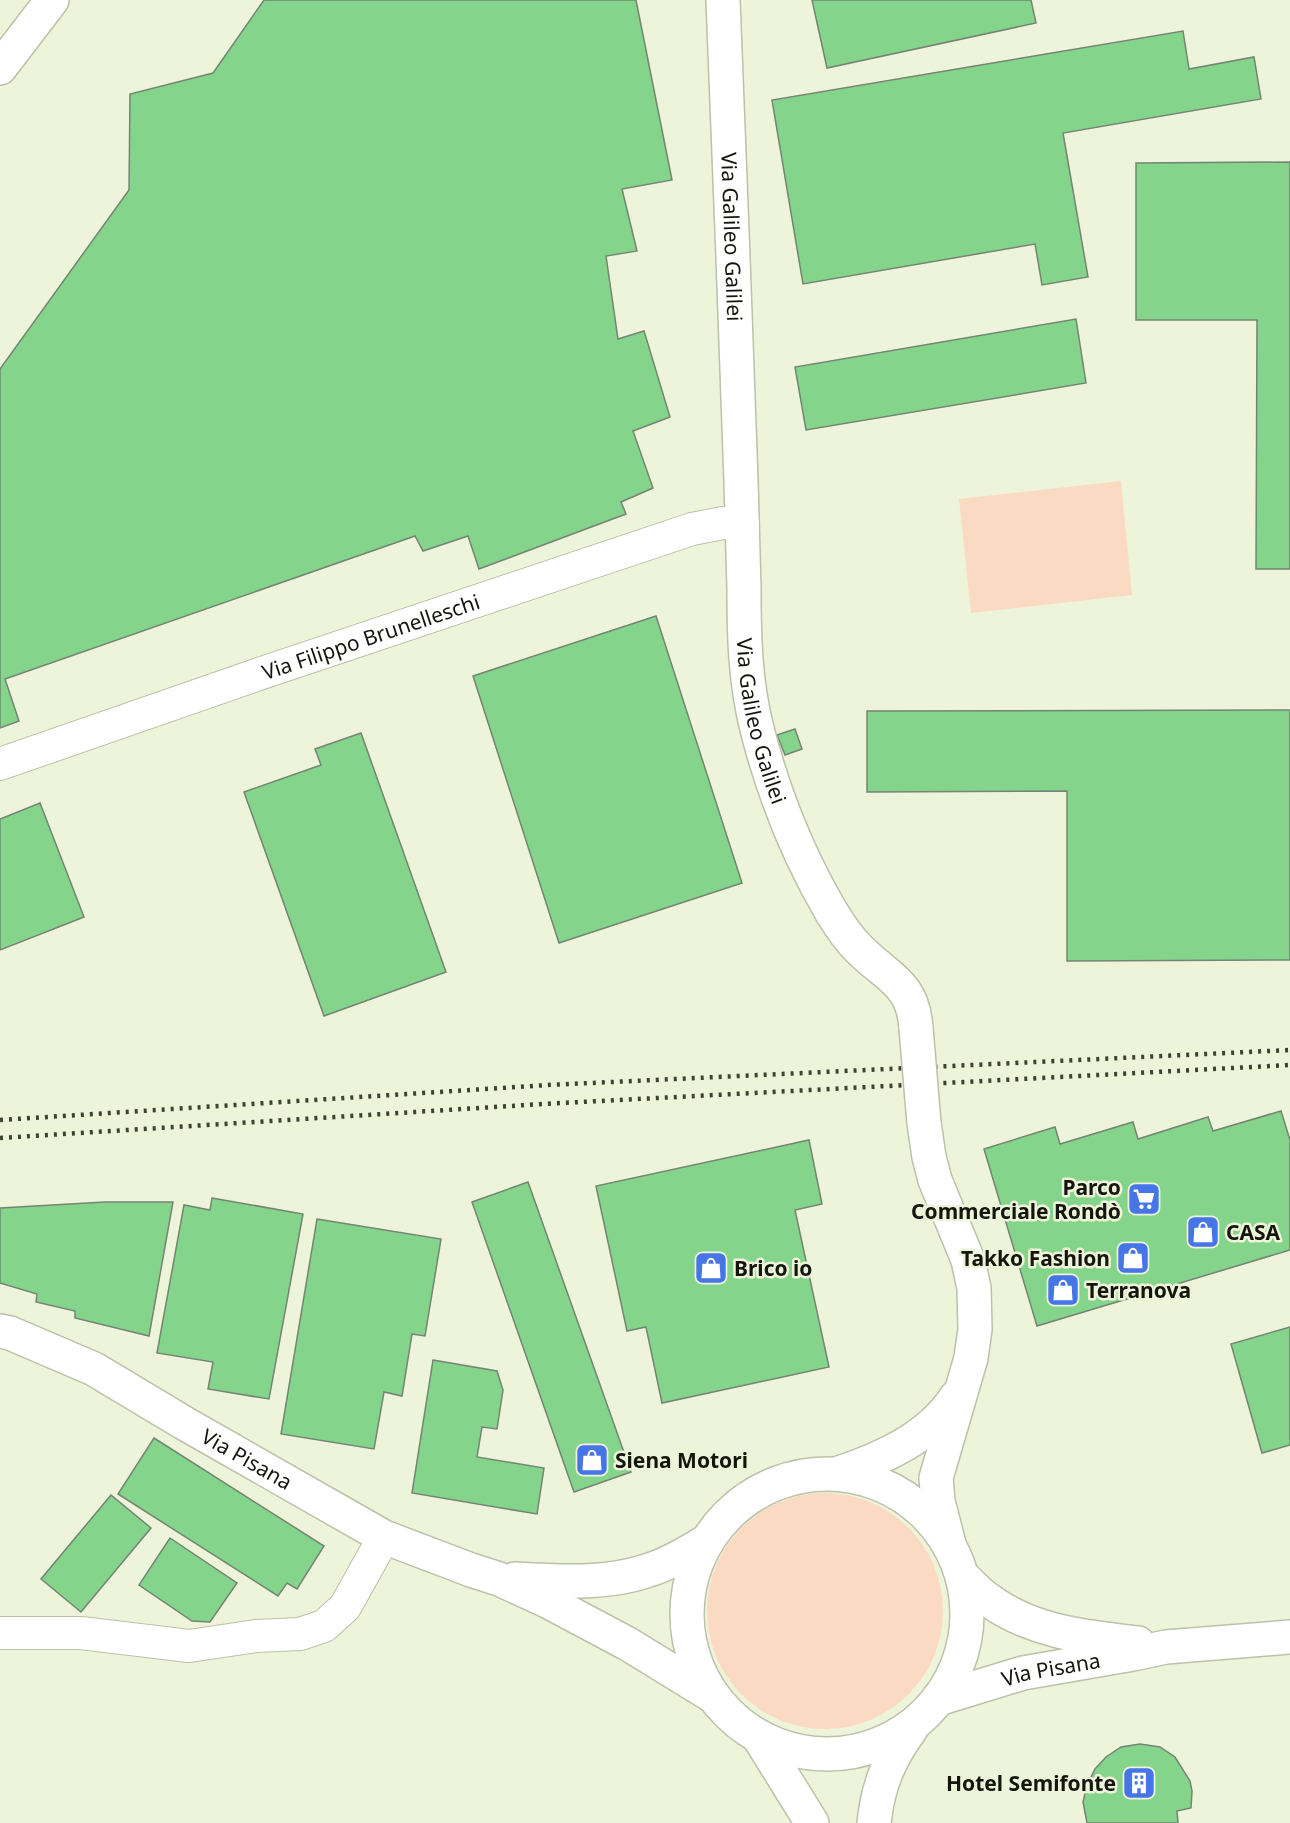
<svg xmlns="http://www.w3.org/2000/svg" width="1290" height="1823" font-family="'Noto Sans',sans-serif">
  <rect width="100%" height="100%" fill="#eef4da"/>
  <g fill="#fbdac3">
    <path d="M1121,481L1132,595L971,613L959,499Z"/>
    <circle cx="825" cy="1611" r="118"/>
  </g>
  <g fill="#85d48b" stroke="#738573" stroke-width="1.5">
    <path d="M264,0H636L672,180L622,189L637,251L606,256L618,339L644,331L670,417L633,431L653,488L621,502L626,514L479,569L468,536L423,551L415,536L5,679L19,721L0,728V369L129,190L130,94L213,73Z"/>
    <path d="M812,0H1031L1036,23L827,68Z"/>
    <path d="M1183,31L1189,69L1254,57L1261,99L1063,133L1088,277L1042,285L1035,244L803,284L772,100Z"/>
    <path d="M1290,162V569H1256L1257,320H1136V163Z"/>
    <path d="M1076,319L1086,383L806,430L795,367Z"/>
    <path d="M656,616L742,883L559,943L473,676Z"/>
    <path d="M1290,710V960L1067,961V791L867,792V711Z"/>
    <path d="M795,729L802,749L785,755L777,735Z"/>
    <path d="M361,733L446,972L324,1016L244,792L321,765L315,749Z"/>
    <path d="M40,803L84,917L0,950V819Z"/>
    <path d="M1281,1111L1290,1140V1250L1037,1326L984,1149L1055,1127L1060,1144L1133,1122L1138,1139L1208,1117L1213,1131Z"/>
    <path d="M809,1140L822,1204L795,1210L829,1367L662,1403L646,1327L627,1331L596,1186Z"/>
    <path d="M528,1182L631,1472L574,1492L472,1202Z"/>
    <path d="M212,1198L303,1214L269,1399L208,1389L213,1362L157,1353L184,1205L210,1210Z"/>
    <path d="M105,1202H173L149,1336L75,1318V1311L36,1302L37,1294L0,1283V1208Z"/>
    <path d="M317,1219L441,1239L425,1336L412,1334L402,1396L384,1392L374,1449L281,1434Z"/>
    <path d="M1290,1327V1445L1262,1453L1231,1344Z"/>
    <path d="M433,1360L497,1371L503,1390L497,1429L482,1427L477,1457L544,1468L537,1514L412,1493Z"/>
    <path d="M154,1438L324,1546L297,1589L287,1583L278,1596L118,1494Z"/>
    <path d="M111,1495L151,1528L81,1612L41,1579Z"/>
    <path d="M170,1538L237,1583L210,1622L192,1621L139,1585Z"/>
    <path d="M1140,1744L1160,1747L1175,1757L1190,1781L1192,1791L1191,1808L1177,1811L1178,1823H1087L1083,1802L1087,1785L1095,1769L1106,1757L1121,1747Z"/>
  </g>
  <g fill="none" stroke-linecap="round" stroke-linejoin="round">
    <defs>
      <g id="minor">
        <path id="s1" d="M0,764L259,674L692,529L723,523L743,524"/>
        <path d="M0,1633H81L189,1646L256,1636L300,1634L324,1626L345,1607L384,1537"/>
      </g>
      <g id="tertiary">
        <path id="s2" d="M723,0C730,160 735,321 741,481C742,517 743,553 744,589C744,636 745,682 757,729C773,792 799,857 832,913C840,926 848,938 858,948C886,977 913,982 916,1028"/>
        <path d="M924,1123L929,1157L935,1180L968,1260L974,1288L975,1329L971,1358L936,1478L938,1501L949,1544"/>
        <path id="s3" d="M0,1331L10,1333L94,1369L184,1423L384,1537L471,1570L499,1579L547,1601L628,1644L711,1695"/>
        <path d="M839,1473C884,1458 930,1437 956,1397"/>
        <path d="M515,1579C559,1581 604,1585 646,1571C667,1565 687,1553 705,1542"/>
      </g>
      <g id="secondary">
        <circle cx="827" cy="1614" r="140"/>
        <path d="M962,1576C970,1583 978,1592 986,1598C1030,1632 1085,1637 1138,1643"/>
        <path id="s4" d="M938,1699L1023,1673L1133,1654L1166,1647L1290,1637"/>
        <path d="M760,1739L812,1823"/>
        <path d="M874,1823C878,1785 889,1759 911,1729"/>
      </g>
      <path id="primary" d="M0,68L52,0"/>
    </defs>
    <use href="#minor" stroke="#bcc1a9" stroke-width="34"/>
    <use href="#tertiary" stroke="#bcc1a9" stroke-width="36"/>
    <use href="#secondary" stroke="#bcc1a9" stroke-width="36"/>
    <use href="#primary" stroke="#bcc1a9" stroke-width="36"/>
    <use href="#minor" stroke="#fff" stroke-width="32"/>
    <use href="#tertiary" stroke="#fff" stroke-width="33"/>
    <use href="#secondary" stroke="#fff" stroke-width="33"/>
    <use href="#primary" stroke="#fff" stroke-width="33"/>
    <g stroke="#3e4134" stroke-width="4.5" stroke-dasharray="3 6" stroke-linecap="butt">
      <path d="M0,1120L548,1085L1290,1050"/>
      <path d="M0,1138L542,1104L1290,1065"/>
    </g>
    <defs>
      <path id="tertiary-bridge" d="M916,1028L924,1123"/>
    </defs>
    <use href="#tertiary-bridge" stroke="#bcc1a9" stroke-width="36" stroke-linecap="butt"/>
    <use href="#tertiary-bridge" stroke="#fff" stroke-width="33"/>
  </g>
  <defs>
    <symbol id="supermarket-square" viewBox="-11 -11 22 22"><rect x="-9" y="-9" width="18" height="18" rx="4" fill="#4575e6" stroke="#eef4da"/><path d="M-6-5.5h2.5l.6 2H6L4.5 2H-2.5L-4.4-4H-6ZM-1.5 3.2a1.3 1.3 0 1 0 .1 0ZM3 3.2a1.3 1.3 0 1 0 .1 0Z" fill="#fff"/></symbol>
    <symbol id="shop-square" viewBox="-11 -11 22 22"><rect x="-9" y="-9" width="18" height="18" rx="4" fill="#4575e6" stroke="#eef4da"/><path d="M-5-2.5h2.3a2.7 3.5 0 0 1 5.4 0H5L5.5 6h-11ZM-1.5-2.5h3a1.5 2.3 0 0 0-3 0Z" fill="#fff"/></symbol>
    <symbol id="building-square" viewBox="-11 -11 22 22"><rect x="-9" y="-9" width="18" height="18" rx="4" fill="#4575e6" stroke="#eef4da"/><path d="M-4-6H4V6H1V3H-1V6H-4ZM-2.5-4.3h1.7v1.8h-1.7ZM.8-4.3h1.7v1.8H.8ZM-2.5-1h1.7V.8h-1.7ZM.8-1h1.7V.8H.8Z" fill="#fff"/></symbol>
  </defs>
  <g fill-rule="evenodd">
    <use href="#supermarket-square" x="1125" y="1180" width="38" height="38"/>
    <use href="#shop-square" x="1184" y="1213" width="38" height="38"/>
    <use href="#shop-square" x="1114" y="1239" width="38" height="38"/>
    <use href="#shop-square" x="692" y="1249" width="38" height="38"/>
    <use href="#shop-square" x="1044" y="1271" width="38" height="38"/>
    <use href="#shop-square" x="573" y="1441" width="38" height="38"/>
    <use href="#building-square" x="1120" y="1764" width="38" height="38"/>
  </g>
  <g text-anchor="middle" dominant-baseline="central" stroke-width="5" stroke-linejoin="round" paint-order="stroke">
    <g font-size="21" fill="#14160d" stroke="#eef4da">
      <text stroke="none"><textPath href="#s2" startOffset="237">Via Galileo Galilei</textPath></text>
      <text stroke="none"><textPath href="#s1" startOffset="392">Via Filippo Brunelleschi</textPath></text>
      <text stroke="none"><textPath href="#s2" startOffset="723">Via Galileo Galilei</textPath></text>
      <text stroke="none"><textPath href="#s3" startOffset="279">Via Pisana</textPath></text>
      <text stroke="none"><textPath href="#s4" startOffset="117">Via Pisana</textPath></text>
    </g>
    <g font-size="21" font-weight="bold" fill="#14160d" stroke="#eef4da" text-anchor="start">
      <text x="1121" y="1187" text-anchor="end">Parco<tspan x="1121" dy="24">Commerciale Rondò</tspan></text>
      <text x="1226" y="1232">CASA</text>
      <text x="1110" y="1258" text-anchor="end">Takko Fashion</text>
      <text x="734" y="1268">Brico io</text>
      <text x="1086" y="1290">Terranova</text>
      <text x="615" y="1460">Siena Motori</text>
      <text x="1116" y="1783" text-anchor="end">Hotel Semifonte</text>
    </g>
  </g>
</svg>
